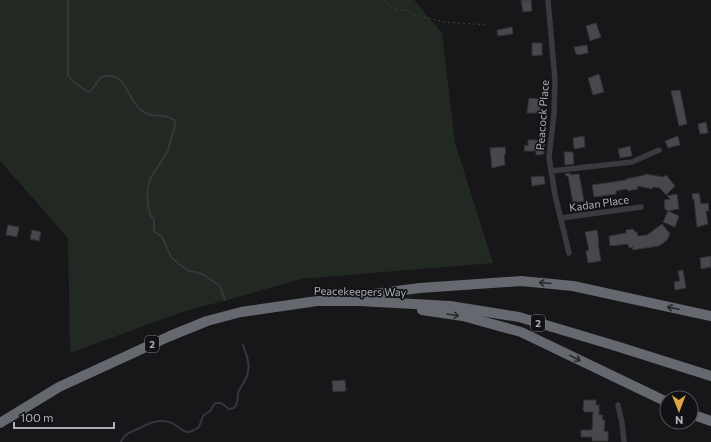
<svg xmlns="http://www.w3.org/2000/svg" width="711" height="442" font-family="Commissioner,sans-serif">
  <rect width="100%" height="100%" fill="#171719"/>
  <path fill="#222922" d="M0,0H414L442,33L455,143L493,263L300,279L242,296L182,312L70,353L68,238L0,161Z"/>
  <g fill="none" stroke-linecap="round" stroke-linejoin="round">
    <g stroke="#31393e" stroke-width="2">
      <path d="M68,0V75C70,80 85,91 90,92L101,77C128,71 125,96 140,109C152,120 164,112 174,120C177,126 174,129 172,135C170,140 170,145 168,150C163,160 155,169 150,180C146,191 147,206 151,217L154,219V231L162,237L171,257L179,264L189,271L196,272L204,275L220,286L225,300"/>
      <path d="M121,442C124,433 132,432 140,428C149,423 158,419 169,422C176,423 181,432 188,432C192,432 196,429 199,427L203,416L210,411L215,403H221L229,409L234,408C239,403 237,399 238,393C239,389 242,386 244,382C252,369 248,358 243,345"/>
    </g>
  </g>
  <g fill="#46484c" stroke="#323235">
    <path d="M521,0H531L532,11L523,12Z"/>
    <path d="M596,23L601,37L590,41L586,26Z"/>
    <path d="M512,27L513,34L498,36L497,30Z"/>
    <path d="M532,43H542V55L532,56Z"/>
    <path d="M587,45L588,53L578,55L577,54H576L574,47Z"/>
    <path d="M599,74L604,92L593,95L588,78Z"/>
    <path d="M680,90L687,124L679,126L671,91Z"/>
    <path d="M529,98L543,99L542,113H527Z"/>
    <path d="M706,122L708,133L700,134L698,124Z"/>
    <path d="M584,136L585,147L574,149L573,138Z"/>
    <path d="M678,136L680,145L668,148L665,141Z"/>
    <path d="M528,140H545L544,154L536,155V151H524L525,145L528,146Z"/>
    <path d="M630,146L632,156L620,158L618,149Z"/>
    <path d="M505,147L506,154H504L505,165L492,168L490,148Z"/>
    <path d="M564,152H573L574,164L565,165Z"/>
    <path d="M570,173V175L579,174L584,201L573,203L568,176H566L565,174Z"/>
    <path d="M645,174L664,177L666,175L675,186L666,195L660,188L653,187L652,189L637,186L638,189L628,191L627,189L616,191V194L594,197L592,185L626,180V179L645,175Z"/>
    <path d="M544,176L545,184L532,186L531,177Z"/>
    <path d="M699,193L701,204L708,203L709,211H706L708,224L697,227L694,199L693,200L692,194Z"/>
    <path d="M677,194L679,209L668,211L665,209L664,200L670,199L667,196Z"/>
    <path d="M668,211L679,216L675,227L663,222Z"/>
    <path d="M662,224L670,234L667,240L659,246L632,250L633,247L629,248L628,244L610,246L609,236L626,233V230L633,229L635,232H637L638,236L647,235Z"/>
    <path d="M8,225L19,227L17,237L6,235Z"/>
    <path d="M32,230L41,232L39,241L30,239Z"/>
    <path d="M597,230L599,243H598L601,261L588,263L586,251L589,250L585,232Z"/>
    <path d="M711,256V267L701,269L700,258Z"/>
    <path d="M683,270L686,288L675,290L674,282L680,281L678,271Z"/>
    <path d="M345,380L346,391L333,392L332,381Z"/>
    <path d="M584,400H596V405H599V415H603L602,420H605L604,431L608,432V441H592V437H581V430H592L593,412H585L583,410Z"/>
  </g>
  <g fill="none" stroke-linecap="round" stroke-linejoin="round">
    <path stroke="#3f4145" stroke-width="1" stroke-dasharray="2 3" stroke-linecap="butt" d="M383,0L389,5L395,9L405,10L416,15L444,22L488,25"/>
    <g stroke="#393a3e" stroke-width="5.5">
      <path d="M548,0L555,80L554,114L549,157L555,195L569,253"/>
      <path d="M551,171L632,162L659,150"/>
      <path d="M561,218L641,207"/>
      <path d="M618,405L622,423L624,442"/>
    </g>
    <g stroke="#65686e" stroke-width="10">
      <path d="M357,296L420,288L521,281L573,286L711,316"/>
      <path d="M422,310L463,316L521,332L667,402"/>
      <path d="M691,414L711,421"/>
      <path d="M0,423L59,387L170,336L207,321L241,312L317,301H359L450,306L519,317L616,346L711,376"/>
    </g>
  </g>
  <defs><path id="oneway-shaft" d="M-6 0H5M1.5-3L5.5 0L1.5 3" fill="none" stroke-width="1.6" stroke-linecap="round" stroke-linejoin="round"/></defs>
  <g stroke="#27282a">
    <use href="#oneway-shaft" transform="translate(545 283) rotate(-175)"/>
    <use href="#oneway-shaft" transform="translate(673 308) rotate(-168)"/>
    <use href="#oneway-shaft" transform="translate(453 315) rotate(9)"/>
    <use href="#oneway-shaft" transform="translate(575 358) rotate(26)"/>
  </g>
  <g text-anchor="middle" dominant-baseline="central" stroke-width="3.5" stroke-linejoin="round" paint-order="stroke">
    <g fill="#121214" stroke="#7d8187" stroke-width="1">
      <rect x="531" y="315" width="14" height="16" rx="3"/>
      <rect x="145" y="336" width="14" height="16" rx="3"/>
    </g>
    <g font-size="10" font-weight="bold" fill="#abb0b8">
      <text x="538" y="323">2</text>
      <text x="152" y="344">2</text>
    </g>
    <g font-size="11" fill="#abb0b8" stroke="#121214">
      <text transform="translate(542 115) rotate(-86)">Peacock Place</text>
      <text transform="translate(599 203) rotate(-8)">Kadan Place</text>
      <text transform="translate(360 291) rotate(1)">Peacekeepers Way</text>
    </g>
  </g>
  <g transform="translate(679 410) rotate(179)"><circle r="19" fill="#121214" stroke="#4f5156"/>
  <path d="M0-3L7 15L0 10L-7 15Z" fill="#e1a348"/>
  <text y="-6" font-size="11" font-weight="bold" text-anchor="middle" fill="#abb0b8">N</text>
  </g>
  <path d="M14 422v6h100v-6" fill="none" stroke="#abb0b8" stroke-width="2"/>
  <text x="20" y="422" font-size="12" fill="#abb0b8" stroke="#121214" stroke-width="3" paint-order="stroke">100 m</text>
</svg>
